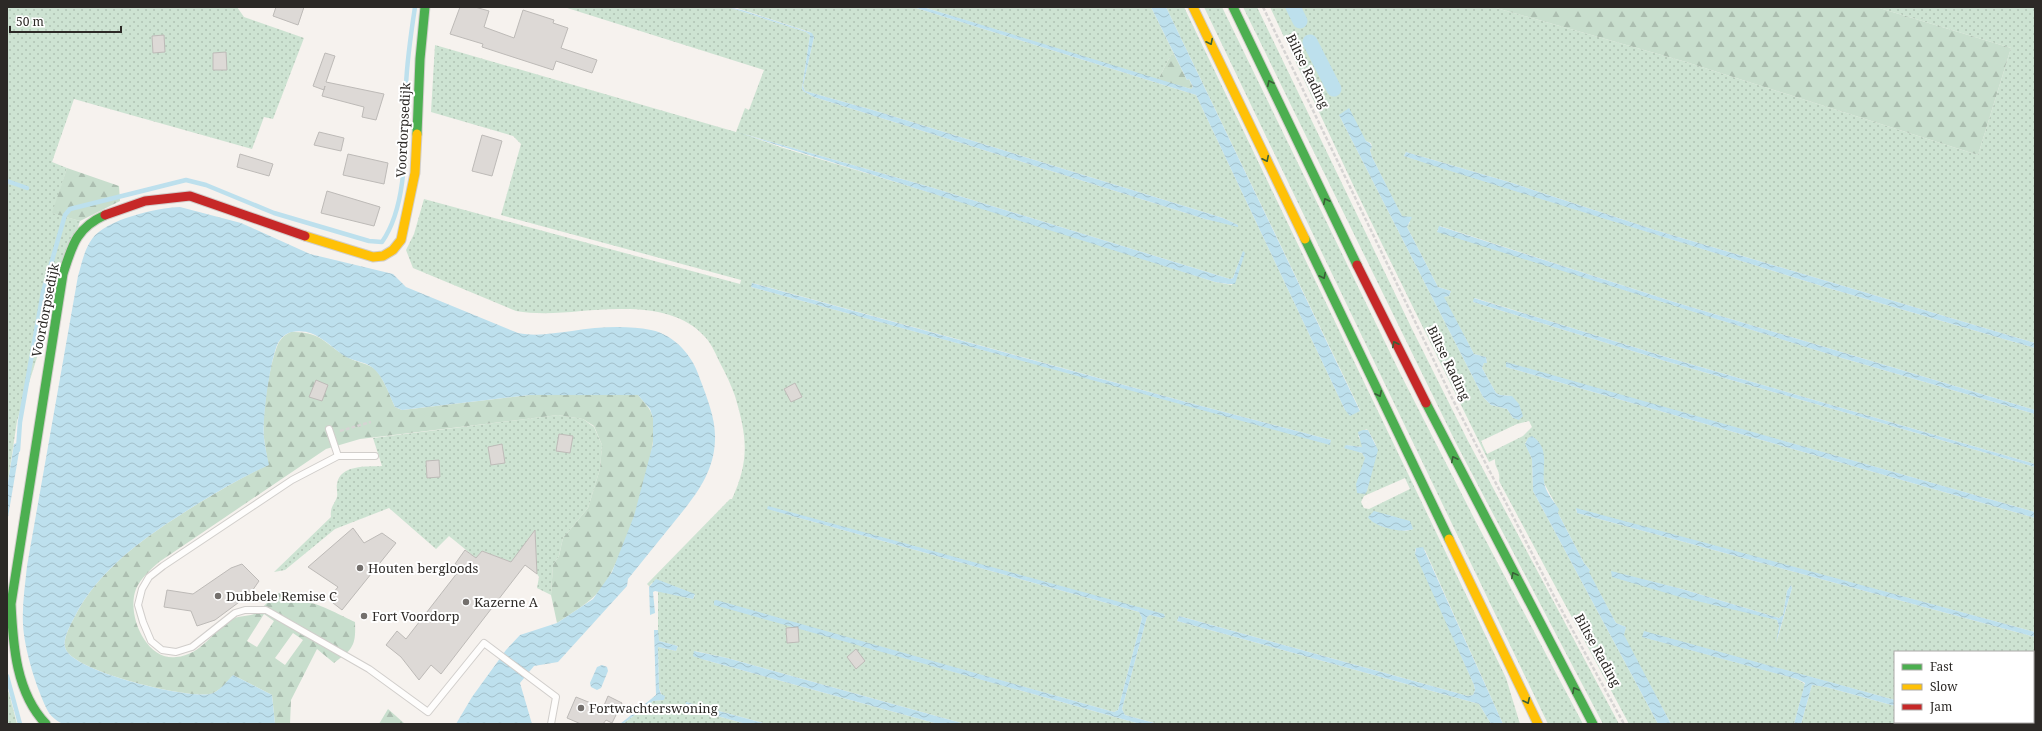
<svg xmlns="http://www.w3.org/2000/svg" width="2042" height="731" font-family="'Noto Serif',serif">
  <defs>
    <pattern id="grass-dots" width="8" height="8" patternUnits="userSpaceOnUse"><rect width="8" height="8" fill="#cde3d2"/><path d="M2 2h.1M6 6h.1" fill="none" stroke="#b0c3b4" stroke-width="1.8" stroke-linecap="round"/></pattern>
    <pattern id="forest-firs" width="22" height="20" patternUnits="userSpaceOnUse"><rect width="22" height="20" fill="#c8decd"/><path d="M5 1l3.5 6h-7zM16 11l3.5 6h-7z" fill="#acbeb0"/></pattern>
    <pattern id="water-waves" width="16" height="10" patternUnits="userSpaceOnUse"><rect width="16" height="10" fill="#bde0ed"/><path d="M0 5q4-4 8 0t8 0" fill="none" stroke="#a3c0cb"/></pattern>
  </defs>
  <rect width="100%" height="100%" fill="#f6f2ee"/>
  <g fill="url(#grass-dots)" fill-rule="evenodd">
    <path d="M7,7H237L244,17L304,38L273,119L264,117L252,149L74,99L52,162L67,168L53,213L80,221L17,421L7,488Z"/>
    <path d="M564,7H728L806,32L810,35L802,88L803,91L814,97L1205,219L1238,225L1223,218L876,111L805,91L803,86L814,37L810,32L734,7H913L1196,95L1345,410H1360L1166,7H1184L1506,678L1520,724H1503L1425,550L1416,548L1415,551L1474,685L1475,690L1473,695L1468,696L1179,616L1177,621L1479,704L1491,724H1158L1125,715L1122,709L1147,617L1150,615L1162,618L1165,615L767,509L1139,612L1142,618L1118,710L1114,712L714,601L873,649L1140,724H965L727,658L695,651L705,660L938,724H767L686,702L685,707L746,724H623L653,701L664,700L659,688L658,647L676,651L678,646L659,641L658,638V591L693,599L695,595L679,588L652,583L649,586L647,584L730,499H732C750,459 747,437 735,396C731,385 726,374 720,363C716,355 712,344 705,337C685,313 648,308 618,309C584,309 550,317 516,311L413,268L406,250L414,234L424,199L740,284L741,280L501,215L521,144L513,136L431,112L435,45L736,132L745,108L749,110L764,70ZM744,134L930,187L1230,279L1233,278L1243,251L1232,285L1215,282L1047,228L780,147ZM753,283L1186,402L1331,440L1330,444L751,287ZM1366,429L1368,430L1376,445L1367,491L1365,458L1363,454L1346,445L1362,447L1363,444L1358,436ZM1405,478L1410,489L1369,509L1364,508L1361,502L1364,496ZM1381,514L1392,516L1413,529L1406,531L1380,526Z"/>
    <path d="M923,7H1151L1174,54L1171,55L1158,80Z"/>
    <path d="M1204,7H1222L1399,371L1476,522L1583,724H1548Z"/>
    <path d="M1243,7H1257L1413,331L1468,441L1619,724H1603L1457,445Z"/>
    <path d="M1270,7H1493L1686,62L1978,155L2011,48L1876,7H2035V343L1655,230L1509,182L1406,152L1404,156L1828,288L2035,348V410L1674,302L1440,226L1437,231L1835,356L2035,414V464L1666,357L1475,298L1473,302L1665,361L2035,467V512L1506,363V367L2035,518V632L1576,509L1577,513L2035,637V724H1984L1977,722H2033V652H1895V700L1644,632L1643,637L1797,679L1805,684L1794,724H1671L1623,635L1626,627L1616,623L1588,571L1590,570L1584,563L1558,513V509L1544,483L1539,444L1533,437H1530L1525,443L1532,459L1533,491L1658,724H1629L1499,481C1501,470 1494,468 1495,459L1489,462L1355,189ZM1339,115L1366,141L1371,143L1372,147L1370,150L1372,157L1402,217L1410,222L1407,227L1438,287L1451,291L1449,296L1443,297L1474,354L1486,357L1487,363H1484L1482,368L1496,393L1500,395L1512,396L1513,418L1507,409L1491,405L1483,397ZM1529,421L1532,427L1523,436L1487,454L1481,441L1517,424ZM1611,572L1682,589L1779,618L1783,615L1787,591L1791,585L1792,588L1777,641L1779,626L1777,620Z"/>
    <path d="M558,415L583,419L594,427L602,445L600,469L588,508L563,538L559,556L553,565L551,595L537,588L539,577L537,574L535,531L511,562L482,551L476,558L449,536L436,549L389,508L335,529L285,570L274,572L331,517C330,507 334,505 337,497C338,493 336,488 337,484C340,464 367,467 382,466L373,438Z"/>
    <path d="M1812,685L1826,687L1895,706V722H1952L1959,724H1801Z"/>
    <path d="M7,689L9,693L17,724H7Z"/>
  </g>
  <g fill="url(#forest-firs)" fill-rule="evenodd">
    <path d="M1493,7H1876L2011,48L1978,155L1686,62Z"/>
    <path d="M1174,54L1187,80L1189,79L1193,88L1191,89L1158,80L1171,55Z"/>
    <path d="M67,168L119,186L120,201L80,221L52,213Z"/>
    <path d="M291,332C323,331 326,346 349,358C356,362 365,363 372,367C382,373 390,396 395,407L402,410L530,395H638C644,402 651,409 653,418C660,452 623,560 602,588C590,603 573,612 557,623L551,595L553,565L559,556L563,538L588,508L600,469L602,445L594,426L583,419L558,415L534,418L360,439L326,449L159,562C150,570 141,578 136,589C126,614 146,661 176,657C202,655 212,631 233,619C239,615 250,617 256,613C277,596 280,580 308,603C317,602 344,617 355,622C356,646 353,649 334,663L317,649L291,700L290,724H275L272,695L233,675C227,682 219,692 210,694C188,699 69,671 65,647C63,638 70,626 74,618C100,566 151,533 199,503C222,489 244,476 268,465C267,456 265,447 264,438C262,414 269,365 278,344C281,338 286,334 291,332ZM264,614L274,621L257,647L247,641ZM293,633L303,640L285,665L275,658Z"/>
    <path d="M388,709L405,724H379Z"/>
  </g>
  <g fill="url(#water-waves)">
    <path d="M728,7L742,10L812,33L814,37L803,86L805,91L876,111L1223,218L1238,225V227L1205,219L814,97L803,91L802,88L810,35L806,32Z"/>
    <path d="M913,7H923L1191,89L1193,87L1189,79L1187,80L1151,7H1166L1360,411L1350,416L1345,410L1196,95Z"/>
    <path d="M1349,108L1366,141L1370,143L1372,147L1370,150L1372,157L1402,216L1412,217L1407,227L1438,287L1451,291L1449,296L1444,297L1474,354L1486,357L1487,363H1484L1482,368L1496,393L1500,395L1512,396L1519,404L1523,416L1519,420L1513,418L1507,409L1491,405L1483,397L1339,115Z"/>
    <path d="M736,132L930,187L1230,279L1233,278L1243,251L1245,253L1235,284H1228L1215,282Z"/>
    <path d="M1406,152L1509,182L1655,230L2035,343V348L1828,288L1428,164L1404,156Z"/>
    <path d="M180,207L241,223L310,254L393,274L406,287L518,333C538,337 553,333 572,331C598,327 625,325 651,330C675,335 693,356 700,379C707,398 716,419 715,440C714,476 691,501 670,527C656,544 642,562 628,579L627,586L558,662L534,666L520,683L532,724H456L472,697L506,650L520,635L557,623L593,599L612,572L634,516L653,444V418L650,409L638,395H530L402,410L395,407C389,395 384,377 373,368C365,361 351,361 343,355C327,344 315,328 292,332C286,333 281,338 278,343C270,360 262,419 264,438C265,447 267,456 269,465C244,476 222,489 199,503C151,533 100,566 74,618C70,626 63,638 65,647C69,671 187,699 210,694C219,692 226,682 233,675L272,695L275,724H63C58,722 52,717 49,713C37,691 24,649 23,624C22,605 25,586 27,566L78,276C82,263 84,250 92,239C106,219 157,208 180,207Z"/>
    <path d="M1439,226L1674,302L2035,410V414L1835,356L1437,232Z"/>
    <path d="M752,283L1186,402L1331,440L1330,445L751,287Z"/>
    <path d="M1474,298L1666,357L2035,464V467L1665,361L1473,302Z"/>
    <path d="M1506,362L2035,512V518L1506,367Z"/>
    <path d="M1363,430H1368L1378,450L1367,491L1365,494L1357,493L1356,484L1365,458L1362,453L1344,448L1346,445L1362,447L1358,432Z"/>
    <path d="M1532,436C1550,448 1542,465 1544,482C1545,491 1554,502 1559,509L1558,513L1584,563L1590,570L1589,572L1616,623L1626,627L1624,635L1671,724H1658L1533,491L1532,459L1525,444L1528,438Z"/>
    <path d="M17,443L20,446L7,523V488L14,444Z"/>
    <path d="M768,506L1164,614L1165,617L1162,618L1150,615L1147,617L1122,709L1125,715L1158,724H1140L714,605V601L716,600L1114,712L1118,710L1142,618L1139,612L767,509Z"/>
    <path d="M1576,508L2035,632V637L1577,513Z"/>
    <path d="M1374,511L1410,521L1413,529C1403,534 1374,527 1368,517Z"/>
    <path d="M1423,547L1503,724H1491L1479,704L1177,621L1179,616L1468,696L1473,695L1475,690L1474,685L1415,554L1416,548Z"/>
    <path d="M1611,571L1682,589L1779,618L1783,615L1787,591L1791,585L1792,588L1776,643L1779,626L1777,620L1680,597L1612,577Z"/>
    <path d="M656,579L695,594L693,599L655,591L653,592L655,613L650,615L649,587Z"/>
    <path d="M654,630H658L659,641L678,646L676,651L658,647L659,688L661,694L665,696L664,700L653,701L623,724H620L656,695Z"/>
    <path d="M1644,631L1895,700V706L1826,687L1812,685L1801,724H1794L1805,683L1797,679L1642,637Z"/>
    <path d="M694,651L727,658L965,724H938L705,660L693,656Z"/>
    <path d="M602,665L607,667L608,671L601,688L597,690L591,687L590,683L597,667Z"/>
    <path d="M686,702L767,724H746L685,707Z"/>
  </g>
  <g fill="none" stroke-linecap="round" stroke-linejoin="round">
    <g stroke="#bde0ed" stroke-width="4.5">
      <path d="M7,181L27,188"/>
      <path d="M18,450L20,422L43,292L65,215L70,209L186,180L206,185L274,213L369,241L382,242C410,202 404,133 406,86C407,60 411,33 415,7"/>
      <path d="M7,676L20,724"/>
    </g>
    <g stroke="#bde0ed" stroke-width="15">
      <path d="M1293,7L1300,21"/>
      <path d="M1310,42L1334,89"/>
    </g>
  </g>
  <g fill="#ddd9d6" stroke="#bdbab7">
    <path d="M276,7H304L298,25L273,16Z"/>
    <path d="M460,7H475L489,11L484,27L514,38L523,10L554,20L553,23L568,28L561,48L597,60L592,73L556,61L553,70L482,47L483,44L450,34Z"/>
    <path d="M164,35L165,52L153,53L152,36Z"/>
    <path d="M226,52L227,70H213V53Z"/>
    <path d="M325,53L335,56L326,82L384,94L376,120L362,117L364,107L322,96L325,86L324,90L313,86Z"/>
    <path d="M319,132L344,138L341,151L314,145Z"/>
    <path d="M482,135L502,141L492,176L472,171Z"/>
    <path d="M240,154L273,164L269,176L237,167Z"/>
    <path d="M348,154L388,163L384,184L343,175Z"/>
    <path d="M327,191L380,207L374,226L321,213Z"/>
    <path d="M316,380L328,385L322,401L309,397Z"/>
    <path d="M795,383L802,397L791,402L784,389Z"/>
    <path d="M559,434L573,436L570,453L556,451Z"/>
    <path d="M502,444L505,463L491,465L488,447Z"/>
    <path d="M439,460L440,477L427,478L426,461Z"/>
    <path d="M353,528L364,543L382,533L396,543L342,610L328,599L338,587L308,567Z"/>
    <path d="M535,530L537,574L525,565L441,674L431,665L419,680L401,657L386,645L397,631L406,639L461,568L455,564L465,550L476,558L482,551L511,562Z"/>
    <path d="M242,564L259,581L250,594L215,620L197,626L191,611L164,607L167,590L193,594L231,568Z"/>
    <path d="M798,627L799,642L787,643L786,628Z"/>
    <path d="M856,649L865,661L856,669L847,657Z"/>
    <path d="M608,696L622,703L612,723L606,720L603,724H581L567,718L576,697L603,708Z"/>
  </g>
  <g fill="none" stroke-linecap="round" stroke-linejoin="round">
    <g stroke="#d1cecb" stroke-width="8">
      <g id="lane">
        <path d="M329,429L338,456"/>
        <path d="M375,456H338L292,480L163,566L149,577L142,589L138,605L143,622L151,641L162,650L176,652L192,647L235,613L245,610H266L369,669L428,712L484,643L556,697L551,724"/>
      </g>
    </g>
    <g stroke="#d1cecb" stroke-width="11">
      <g id="fast">
        <path d="M1233,7L1357,265"/>
        <path d="M417,134L420,59L425,7"/>
        <path d="M1305,239L1449,539"/>
        <path d="M1426,403L1593,724"/>
        <path d="M46,724C16,693 13,645 11,604L63,274C72,246 76,228 105,215"/>
      </g>
    </g>
    <g stroke="#d1cecb" stroke-width="11">
      <g id="slow">
        <path d="M1193,7L1305,239"/>
        <path d="M305,236L373,257L383,256L393,250L401,240L415,173L417,134"/>
        <path d="M1449,539L1538,724"/>
      </g>
    </g>
    <g stroke="#d1cecb" stroke-width="11">
      <g id="jam">
        <path d="M105,215L145,201L190,196L305,236"/>
        <path d="M1357,265L1426,403"/>
      </g>
    </g>
    <g stroke="#d6d4d3" stroke-width="2.5" stroke-dasharray="4 2" stroke-linecap="butt">
      <path d="M1263,7L1453,400L1555,598L1624,724"/>
      <path d="M340,431L371,422"/>
    </g>
    <use href="#lane" stroke="#fefdfc" stroke-width="6"/>
    <use href="#fast" stroke="#4caf50" stroke-width="9"/>
    <use href="#slow" stroke="#ffc107" stroke-width="9"/>
    <use href="#jam" stroke="#c62828" stroke-width="9"/>
  </g>
  <defs><path id="oneway-chevron" d="M-2-3.5L2.5 0L-2 3.5" fill="none" stroke-width="1.6" stroke-linecap="round" stroke-linejoin="round"/></defs>
  <g stroke="#395f37">
    <use href="#oneway-chevron" transform="translate(1210 42) rotate(64)"/>
    <use href="#oneway-chevron" transform="translate(1270 83) rotate(-116)"/>
    <use href="#oneway-chevron" transform="translate(1266 159) rotate(64)"/>
    <use href="#oneway-chevron" transform="translate(1326 201) rotate(-116)"/>
    <use href="#oneway-chevron" transform="translate(1323 276) rotate(64)"/>
    <use href="#oneway-chevron" transform="translate(1395 344) rotate(-117)"/>
    <use href="#oneway-chevron" transform="translate(1379 394) rotate(64)"/>
    <use href="#oneway-chevron" transform="translate(1454 459) rotate(-117)"/>
    <use href="#oneway-chevron" transform="translate(1514 575) rotate(-118)"/>
    <use href="#oneway-chevron" transform="translate(1575 690) rotate(-118)"/>
    <use href="#oneway-chevron" transform="translate(1527 701) rotate(65)"/>
  </g>
  <g fill="#736f6c" stroke="#fff" stroke-width="1.5">
    <circle cx="360" cy="568" r="4"/>
    <circle cx="218" cy="596" r="4"/>
    <circle cx="466" cy="602" r="4"/>
    <circle cx="364" cy="616" r="4"/>
    <circle cx="581" cy="708" r="4"/>
  </g>
  <g text-anchor="middle" stroke-width="4" stroke-linejoin="round" paint-order="stroke">
    <g font-size="13" fill="#2c2926" stroke="#fff">
      <text transform="translate(1308 71) rotate(64)" y="5">Biltse Rading</text>
      <text transform="translate(403 130) rotate(-87)" y="5">Voordorpsedijk</text>
      <text transform="translate(45 310) rotate(-79)" y="5">Voordorpsedijk</text>
      <text transform="translate(1449 363) rotate(64)" y="5">Biltse Rading</text>
      <text transform="translate(1598 650) rotate(61)" y="5">Biltse Rading</text>
    </g>
    <g font-size="13" fill="#2c2926" stroke="#fff" text-anchor="start">
      <text x="368" y="573">Houten bergloods</text>
      <text x="226" y="601">Dubbele Remise C</text>
      <text x="474" y="607">Kazerne A</text>
      <text x="372" y="621">Fort Voordorp</text>
      <text x="589" y="713">Fortwachterswoning</text>
    </g>
  </g>
  <rect width="2042" height="731" fill="none" stroke="#2c2926" stroke-width="16"/>
  <rect x="1894" y="651" width="140" height="72" fill="#ffffff" stroke="#aba9a8"/>
  <rect x="1902" y="664" width="20" height="6" fill="#4caf50" stroke="#aba9a8"/>
  <text x="1930" y="671" font-size="12" fill="#2c2926">Fast</text>
  <rect x="1902" y="684" width="20" height="6" fill="#ffc107" stroke="#aba9a8"/>
  <text x="1930" y="691" font-size="12" fill="#2c2926">Slow</text>
  <rect x="1902" y="704" width="20" height="6" fill="#c62828" stroke="#aba9a8"/>
  <text x="1930" y="711" font-size="12" fill="#2c2926">Jam</text>
  <path d="M10 26v6h111v-6" fill="none" stroke="#2c2926" stroke-width="2"/>
  <text x="16" y="26" font-size="12" fill="#2c2926" stroke="#ffffff" stroke-width="3" paint-order="stroke">50 m</text>
</svg>
